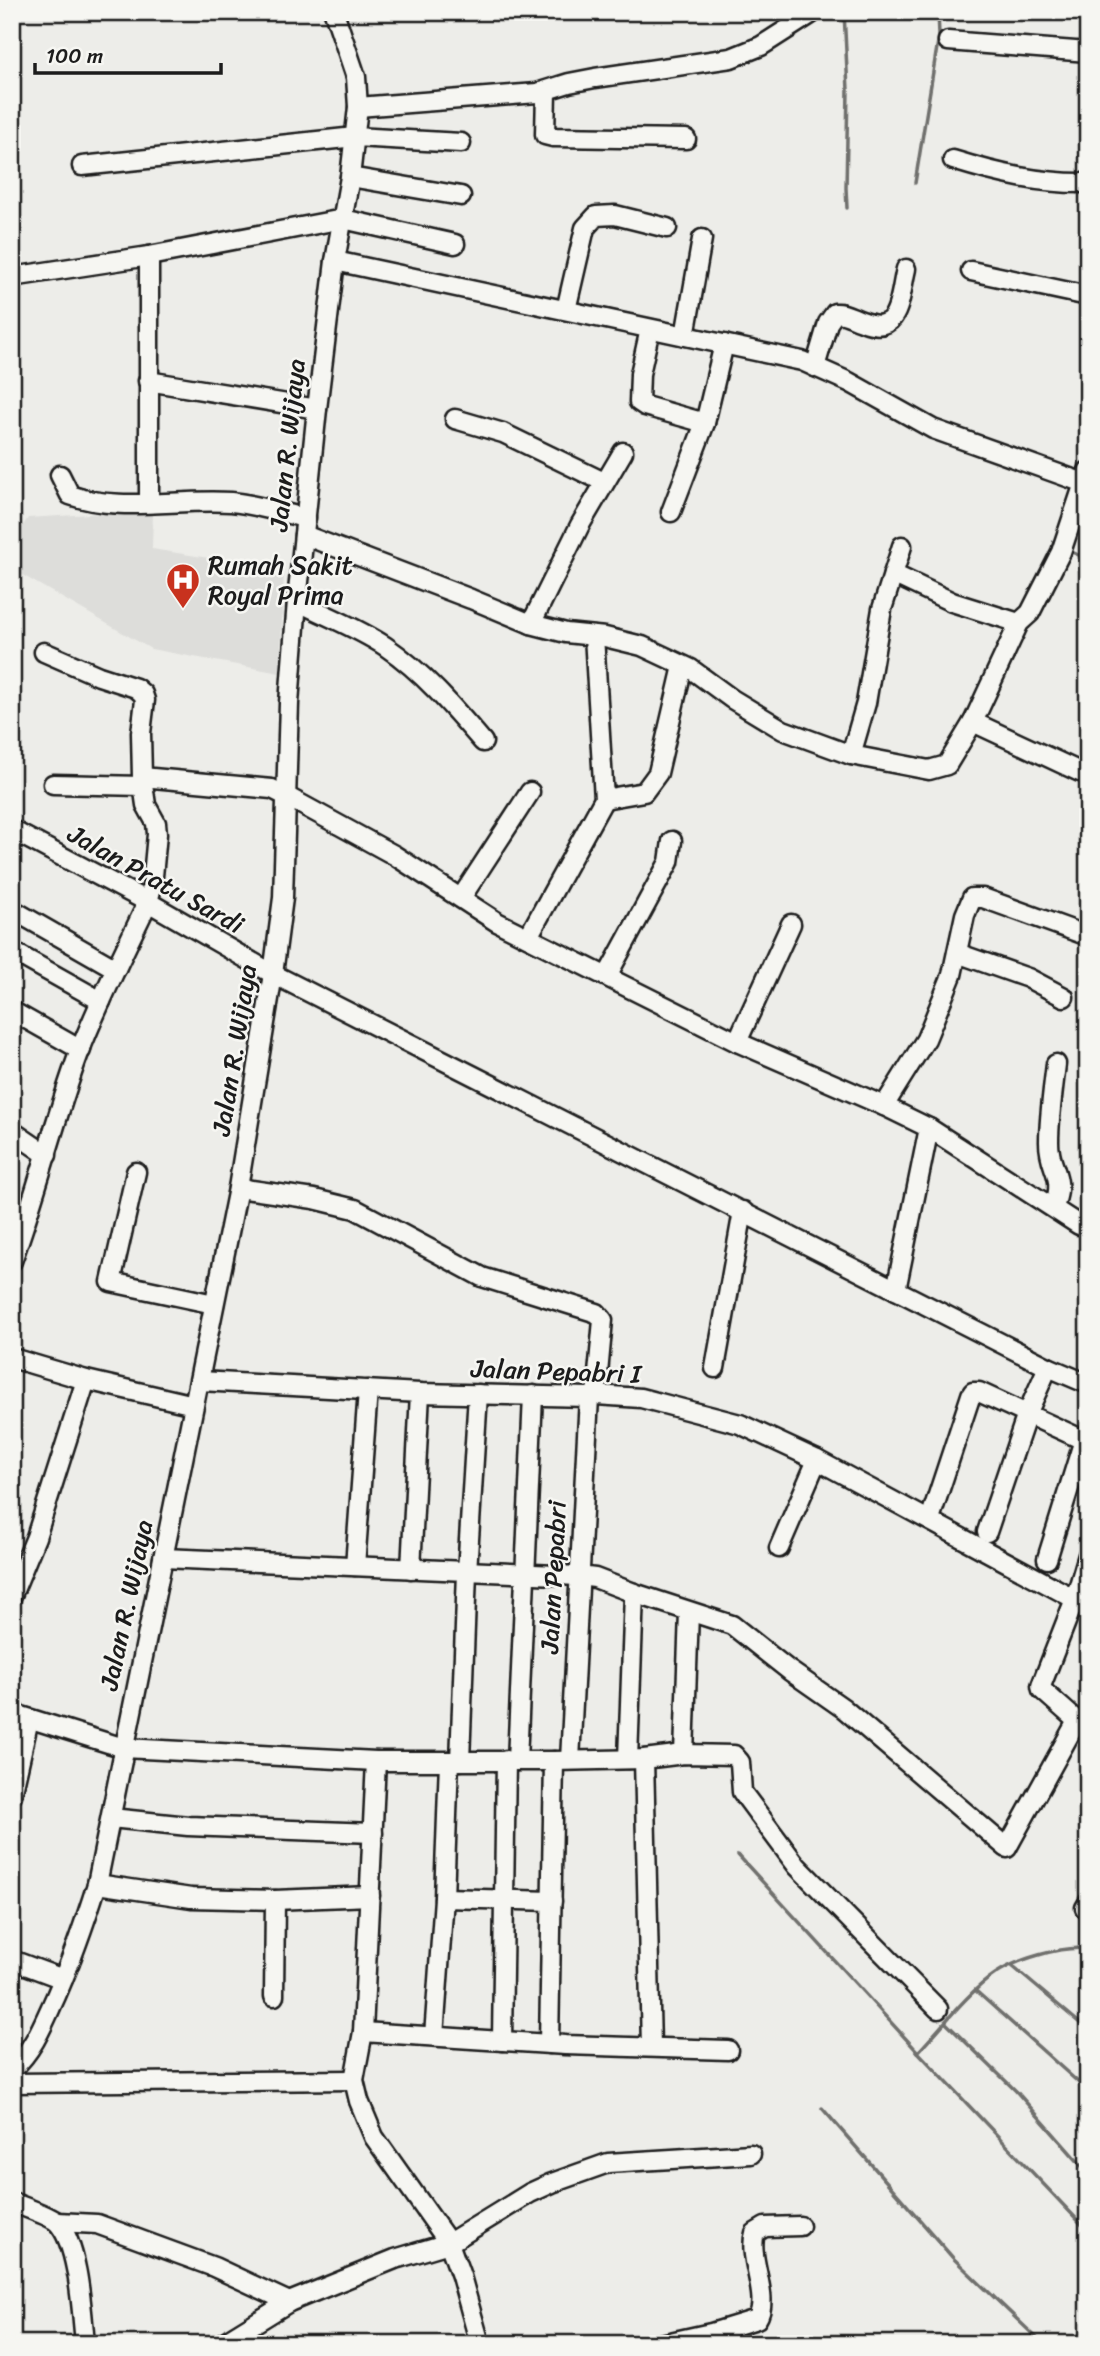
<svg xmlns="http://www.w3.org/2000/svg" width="1100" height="2356" font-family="Sriracha,sans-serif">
  <rect width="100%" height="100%" fill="#edede9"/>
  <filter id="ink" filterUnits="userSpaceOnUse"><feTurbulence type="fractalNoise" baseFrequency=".0143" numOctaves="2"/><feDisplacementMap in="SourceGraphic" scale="14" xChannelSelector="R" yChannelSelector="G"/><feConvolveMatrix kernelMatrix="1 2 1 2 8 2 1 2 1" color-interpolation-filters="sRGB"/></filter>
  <g filter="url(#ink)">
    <path fill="#ddddda" d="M153,510L152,549L284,570L280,673L151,649L12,569V542L28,518Z"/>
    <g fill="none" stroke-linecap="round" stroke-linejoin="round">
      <g stroke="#6f6f6d" stroke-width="3.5">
        <path d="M844,12L848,90L846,188L847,208"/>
        <path d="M915,183L939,35L938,12"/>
        <path d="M1067,550L1088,559"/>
        <path d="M1088,1026L1083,1025L1088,1046"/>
        <path d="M738,1855L918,2052"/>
        <path d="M1088,1949C1063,1945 1015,1960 995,1974C968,1992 941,2028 918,2052L1088,2231"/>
        <path d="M1012,1966L1088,2030"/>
        <path d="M976,1991L1088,2091"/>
        <path d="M946,2023L1016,2091L1088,2173"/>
        <path d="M822,2108L953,2258L1043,2344"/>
        <path d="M1075,2344L1088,2330"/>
      </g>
      <g stroke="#1c1c1c" stroke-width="23">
        <g id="minor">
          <path d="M948,41L1088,52"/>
          <path d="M546,91L545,135L553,137L686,139"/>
          <path d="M358,107L537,93L569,83L595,78L731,58L761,46L811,14"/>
          <path d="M953,160C998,174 1041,184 1088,183"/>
          <path d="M82,166L355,137L461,143"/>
          <path d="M350,177L461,196"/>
          <path d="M149,256V502"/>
          <path d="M335,261L802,361L849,382L933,429L1084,483"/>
          <path d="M971,271L1088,296"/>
          <path d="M12,277L149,256L343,219L455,244"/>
          <path d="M566,310L585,228L596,216L615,215L667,228"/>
          <path d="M650,329L640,374L639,402L645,406L705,423"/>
          <path d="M685,336L702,239"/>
          <path d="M815,367L828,323L835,313C845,312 852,318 862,321C901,337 899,297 906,269"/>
          <path d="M148,381L317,409"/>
          <path d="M455,419L503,433L604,482"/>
          <path d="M60,475L70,495C119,513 179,498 231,502C256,504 281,513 306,518"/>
          <path d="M671,512L705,423L724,344"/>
          <path d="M304,535L471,599L531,624L566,633L605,637L642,646L691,669L732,699L783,730L851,755L929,770L947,765L973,722L1019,623L1030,613L1061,552L1088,471"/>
          <path d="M893,574L952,602L1019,623"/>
          <path d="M297,601C326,616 358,628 385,646C423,672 453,707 483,742"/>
          <path d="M531,624L580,525L623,452"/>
          <path d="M973,722L1080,772"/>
          <path d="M851,755L866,703L882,609L902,546"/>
          <path d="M142,777L272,789L286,796L394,855L497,922L737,1042L884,1106L929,1128L1079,1225"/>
          <path d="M53,784L143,786"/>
          <path d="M604,799L644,792L658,773L683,666"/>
          <path d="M12,830L148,902L273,974L1048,1367L1088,1384"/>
          <path d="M461,898L530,792"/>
          <path d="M13,910L116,969"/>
          <path d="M528,937L604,799L594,636"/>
          <path d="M12,951L101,1001"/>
          <path d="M957,953L1028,978L1064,997"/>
          <path d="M607,976L669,862L672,841"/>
          <path d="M12,1011L81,1050"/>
          <path d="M737,1042L791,924"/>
          <path d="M884,1106L926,1039L952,975L965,915L972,898H983L1088,936"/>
          <path d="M12,1131L47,1155"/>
          <path d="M136,1172L111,1282L214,1304"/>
          <path d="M238,1188L314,1199L355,1209L482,1277L597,1313L603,1320L596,1395"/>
          <path d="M1054,1207C1066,1174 1049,1171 1049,1142C1049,1116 1053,1090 1056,1064"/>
          <path d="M12,1261C37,1192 54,1121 79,1053C99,1001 124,952 148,902L152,887L157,834L156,823L146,805L142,777L141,733L145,700L143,694L136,688L99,676L44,652"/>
          <path d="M896,1290L929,1128"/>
          <path d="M12,1358L86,1380L194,1405"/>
          <path d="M715,1368L743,1211"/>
          <path d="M200,1381L420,1393L589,1397L596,1395L641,1398L740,1424L817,1460L1075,1599L1088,1603"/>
          <path d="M932,1513L971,1395L973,1392H979L1079,1438L1083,1443L1047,1559"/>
          <path d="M987,1532L1027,1414L1048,1367"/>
          <path d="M779,1548L817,1460"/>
          <path d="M163,1558L579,1576L595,1578L634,1593L732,1625L790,1671L843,1708L1007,1848L1077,1721"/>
          <path d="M355,1566L368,1390"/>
          <path d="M411,1569L420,1393"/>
          <path d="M12,1595L36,1537L86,1380"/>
          <path d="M12,1713L124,1748L376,1761H554L644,1759L684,1754L734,1755L740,1762L742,1792L797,1866L938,2009"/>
          <path d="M1085,1725L1077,1721L1042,1690L1041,1686L1075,1599L1088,1555"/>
          <path d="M684,1754L689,1612"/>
          <path d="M628,1759L634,1593"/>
          <path d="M644,1759L651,2047"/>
          <path d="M570,1760L589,1397"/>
          <path d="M376,1761L363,2032L354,2080L359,2101L374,2137L449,2243L461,2276L480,2344"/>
          <path d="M460,1761L467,1572L478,1394"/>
          <path d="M517,1761L533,1395"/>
          <path d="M12,1795L29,1719"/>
          <path d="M111,1818L188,1826L373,1833"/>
          <path d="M97,1884L191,1898L275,1900L370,1896"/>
          <path d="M444,1898L552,1901"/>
          <path d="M1085,1908L1088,1903"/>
          <path d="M12,1960L63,1979"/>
          <path d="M274,1996L275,1900"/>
          <path d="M363,2032L565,2045L728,2050"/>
          <path d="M434,2036L444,1898L449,1761"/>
          <path d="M502,2041L506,1760"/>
          <path d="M549,2044L554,1761"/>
          <path d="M12,2069C34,2050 44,2022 56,1996C72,1959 85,1922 97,1884L238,1188L273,974L283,898L289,703L297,601L317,409L335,261L350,177L358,107L356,77L334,12"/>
          <path d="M12,2083L354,2080"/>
          <path d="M12,2202C23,2207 49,2215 57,2222C79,2244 82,2314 85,2344"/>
          <path d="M57,2222L97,2224L214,2267L289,2302"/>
          <path d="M221,2344L289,2302L395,2259L449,2243L530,2193L552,2183L608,2163L751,2154"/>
          <path d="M661,2344L711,2333L757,2319C771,2297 747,2258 755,2233L765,2227L800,2226"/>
        </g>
      </g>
      <use href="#minor" stroke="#f6f6f2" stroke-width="18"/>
    </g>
  </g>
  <defs>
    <g id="hospital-pin" transform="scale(1.75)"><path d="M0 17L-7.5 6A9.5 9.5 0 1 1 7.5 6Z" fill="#c8321e" stroke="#f6f6f2"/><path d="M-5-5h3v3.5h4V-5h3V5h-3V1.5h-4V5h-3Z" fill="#fff"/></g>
  </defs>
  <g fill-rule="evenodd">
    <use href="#hospital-pin" x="183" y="580"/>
  </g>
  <g text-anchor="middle" stroke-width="5" stroke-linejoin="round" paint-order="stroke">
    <g font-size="26" fill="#1c1c1c" stroke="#f6f6f2">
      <text transform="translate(287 445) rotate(-84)" y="9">Jalan R. Wijaya</text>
      <text transform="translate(156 879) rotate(29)" y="9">Jalan Pratu Sardi</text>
      <text transform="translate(234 1050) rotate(-81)" y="9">Jalan R. Wijaya</text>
      <text transform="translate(556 1371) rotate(2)" y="9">Jalan Pepabri I</text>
      <text transform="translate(553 1577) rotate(-87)" y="9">Jalan Pepabri</text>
      <text transform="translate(126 1605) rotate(-78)" y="9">Jalan R. Wijaya</text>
    </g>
    <g font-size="26" fill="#1c1c1c" stroke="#f6f6f2" text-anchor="start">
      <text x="208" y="574">Rumah Sakit<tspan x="208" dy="30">Royal Prima</tspan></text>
    </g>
  </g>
  <rect width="1100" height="2356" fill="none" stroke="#f6f6f2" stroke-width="42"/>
  <rect x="21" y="21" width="1058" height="2314" fill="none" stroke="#1c1c1c" stroke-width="2.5" filter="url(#ink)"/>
  <path d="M35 63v10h186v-10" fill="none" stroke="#1c1c1c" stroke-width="3.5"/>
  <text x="46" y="63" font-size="21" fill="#1c1c1c" stroke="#f6f6f2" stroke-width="5" paint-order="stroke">100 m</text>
</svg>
